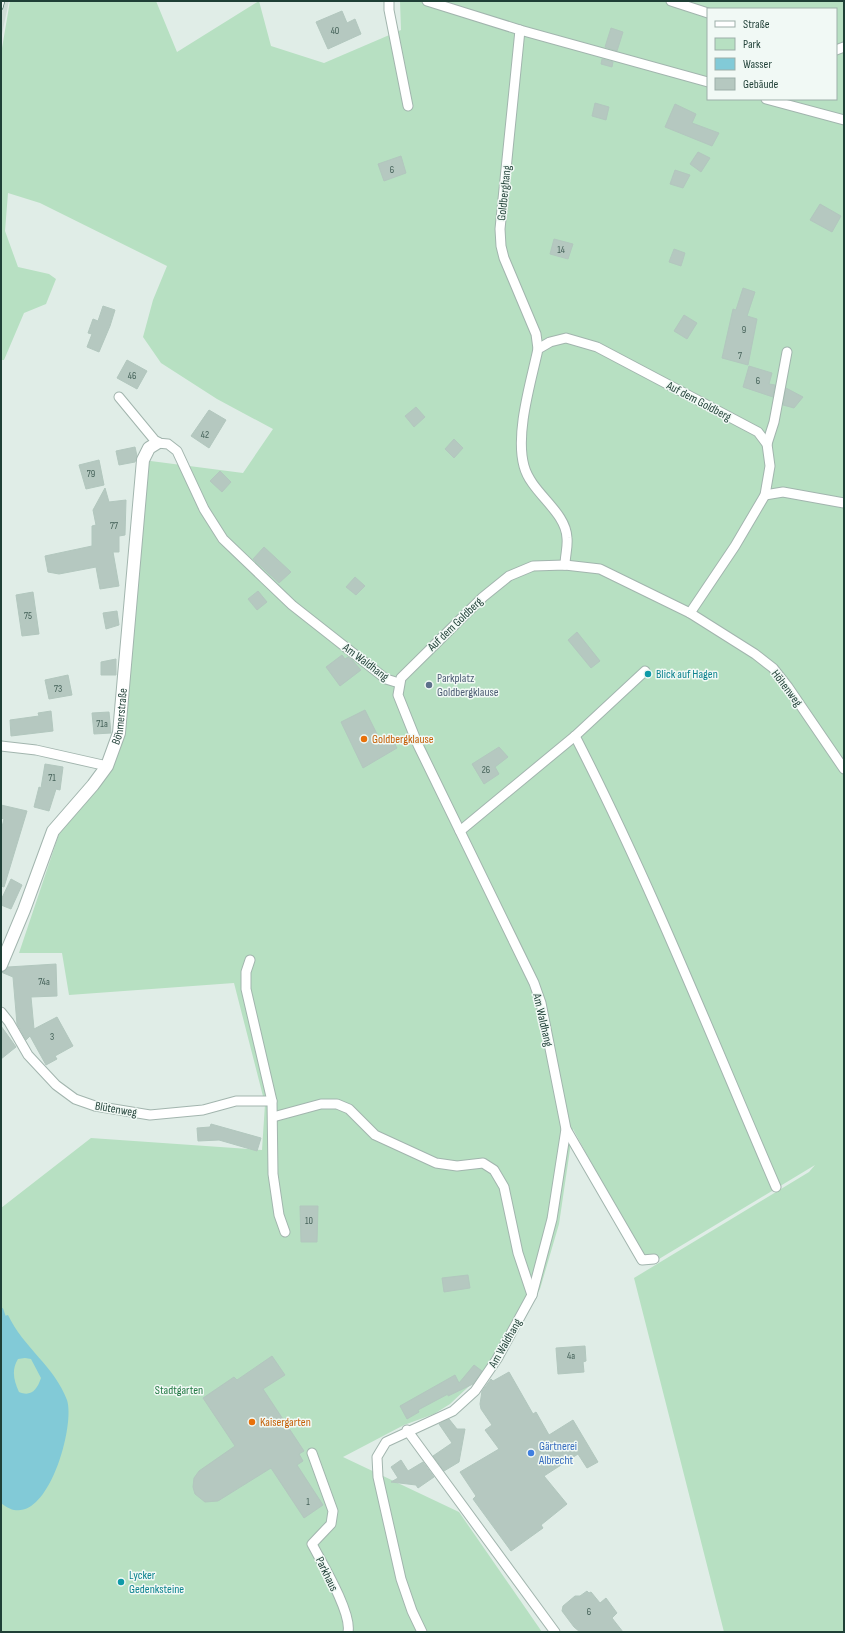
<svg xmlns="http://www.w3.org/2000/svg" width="845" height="1633" font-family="'Sofia Sans Condensed',sans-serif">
  <rect width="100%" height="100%" fill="#e0ede7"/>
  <path fill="#ceddd6" d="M1,1H9L1,39Z"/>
  <path fill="#b7e0c2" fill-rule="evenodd" d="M10,1H156L177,52L259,1L271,46L324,63L401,30L400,1H844V1632H724L634,1278L809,1172L815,1165L649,1265L602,1183L573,1129L559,1224L540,1289L498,1359L450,1404L434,1414L404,1425L343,1457L459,1512L542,1632H1V1208L91,1138L262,1150L265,1104L234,983L69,995L62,953H19L60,831L117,756L143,460L243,473L273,429L217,399L161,363L143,337L153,300L167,266L40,203L8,193L5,231L18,267L49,274L56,279L46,304L24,313L4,360H1V54ZM708,9H836V99H708Z"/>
  <path fill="#82cad7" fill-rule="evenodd" d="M8,1315C23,1347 55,1367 67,1400C76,1427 44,1540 1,1503V1317ZM25,1358L31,1359L41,1378C37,1390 31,1397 19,1392C14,1381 11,1370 18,1359Z"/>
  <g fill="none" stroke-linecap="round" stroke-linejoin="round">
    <path stroke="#82cad7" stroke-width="5" d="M1,1310L3,1316"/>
  </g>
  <g fill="#b5c8c0" stroke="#b2c7be">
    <path d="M342,11L347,23L355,19L361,34L328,49L316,22Z"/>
    <path d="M611,28L623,32L617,51L605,47Z"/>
    <path d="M602,59L613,62L612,67L601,64Z"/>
    <path d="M595,103L609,107L606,120L592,116Z"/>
    <path d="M675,104L696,114L692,123L719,133L712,146L665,127Z"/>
    <path d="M698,152L710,158L701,172L690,164Z"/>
    <path d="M401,156L406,173L384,181L378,164Z"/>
    <path d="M675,170L690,175L683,188L670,184Z"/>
    <path d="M820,204L841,216L832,232L810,220Z"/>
    <path d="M554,239L573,244L568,259L550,254Z"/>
    <path d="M674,249L685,253L681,266L669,262Z"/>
    <path d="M743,288L755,292L747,316L757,319L748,365L722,358L733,309L736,310Z"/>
    <path d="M103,306L115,310L110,326L99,352L87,347L92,334L88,333L93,319L98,321Z"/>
    <path d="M684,315L697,323L687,339L674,331Z"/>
    <path d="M127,360L147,371L137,389L117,378Z"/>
    <path d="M749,366L772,373L769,384L775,385L773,397L743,387Z"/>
    <path d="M786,388L803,397L794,408L783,405Z"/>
    <path d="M416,407L425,417L414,427L405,416Z"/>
    <path d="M209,410L226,420L209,448L191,436Z"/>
    <path d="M454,439L463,448L454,458L445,449Z"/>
    <path d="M135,447L137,456L135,462L119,465L116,451Z"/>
    <path d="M99,460L104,485L86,489L79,465Z"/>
    <path d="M220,471L231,482L222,492L210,481Z"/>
    <path d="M105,488L109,502L126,500L125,535L119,536V552H113L119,586L100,589L96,567L59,574L48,572L45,556L92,546V526L96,525L93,510Z"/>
    <path d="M264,547L291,572L279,583L253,559Z"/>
    <path d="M355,577L365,586L356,595L346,587Z"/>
    <path d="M258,591L267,602L257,610L248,599Z"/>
    <path d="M33,592L39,634L22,636L16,595Z"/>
    <path d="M117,611L119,625L106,629L103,613Z"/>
    <path d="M577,632L600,661L591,668L568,640Z"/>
    <path d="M342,655L345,659L348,657L353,661L361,670L340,686L326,667Z"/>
    <path d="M116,659V675H101V662Z"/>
    <path d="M68,675L72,695L49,699L45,680Z"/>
    <path d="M365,710L380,740L390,736L397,748L363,768L341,722Z"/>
    <path d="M51,711L53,731L11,736L10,720L39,716L38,713Z"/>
    <path d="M109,712L111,733L94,734L92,713Z"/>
    <path d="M499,747L508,757L495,767L499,774L484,784L472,764Z"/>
    <path d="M45,764L63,767L60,790L56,789L49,811L34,807L39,787L41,788Z"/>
    <path d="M1,805L27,811L4,887L1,886V831L4,819L1,818Z"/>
    <path d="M11,879L22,885L11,909L1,905V900Z"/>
    <path d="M56,964L57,996L31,997L34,1029L57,1017L73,1046L55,1056L57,1059L46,1065L30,1036L26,1040L17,1024L13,977L1,972L5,971L8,967Z"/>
    <path d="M1,1026L16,1047L1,1059Z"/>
    <path d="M211,1124L261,1138L257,1151L219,1140L198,1141L197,1128L210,1127Z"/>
    <path d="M300,1206H318L317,1242H301Z"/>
    <path d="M468,1275L470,1288L444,1292L442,1278Z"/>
    <path d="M585,1346L586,1361L583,1362L584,1372L558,1374L556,1348Z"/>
    <path d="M272,1356L285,1375L263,1389L304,1451L299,1454L303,1461L297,1465L323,1505L304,1518L271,1468L218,1501L205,1502L195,1494L193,1487L194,1478L199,1471L235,1446L203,1398L234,1377L237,1380Z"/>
    <path d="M474,1365L482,1371L473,1384L448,1396V1394L418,1410L419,1412L407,1419L400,1406L455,1375L459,1383Z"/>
    <path d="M509,1372L533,1414L536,1412L549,1435L573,1420L598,1462L587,1468L578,1454L544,1476L567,1504L541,1525L543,1528L511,1551L473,1499L476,1496L460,1472L499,1449L485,1430L492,1425L481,1409L480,1404L482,1391L491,1379L493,1381Z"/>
    <path d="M449,1419L457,1429H465L459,1462L444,1471L433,1456L452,1443L439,1424Z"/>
    <path d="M401,1460L408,1471L423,1462L434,1477L418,1488L416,1485L391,1482L398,1478L391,1467Z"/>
    <path d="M587,1591L589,1593L591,1592L600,1603L606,1598L617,1613L612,1618L623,1632H580L574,1627L562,1611L563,1606L575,1596H580Z"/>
  </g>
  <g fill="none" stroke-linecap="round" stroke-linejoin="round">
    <g stroke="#a2b5ae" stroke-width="11">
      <g id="service">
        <path d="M389,1V10L408,106"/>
        <path d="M427,1L520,30"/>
        <path d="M671,1L708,13"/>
        <path d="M836,50L844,47"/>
        <path d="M766,99L844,120"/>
        <path d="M538,349L536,334L504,258L501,246L500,229L520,30L708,82"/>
        <path d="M119,397L157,443L168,444L177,451L204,509L223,539L292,605L386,679L399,683"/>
        <path d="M767,444L774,422L787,352"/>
        <path d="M765,495L783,492L844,503"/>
        <path d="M565,565C565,556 568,547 567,538C566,511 531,493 524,466C515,433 531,382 538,349L550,342L566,338L597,347L758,432L767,444L770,466L765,495L735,546L690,613"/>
        <path d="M575,736C650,882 711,1036 776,1187"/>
        <path d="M1,746L36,750L107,766"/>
        <path d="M460,831L575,736L645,671"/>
        <path d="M250,960L246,972V989L272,1101L273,1174L279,1215L285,1232"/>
        <path d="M1,1012L9,1022L28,1055L56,1085L75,1099L95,1106L150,1115L203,1110L236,1101H272"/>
        <path d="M273,1117L321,1104H337L349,1109L375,1135L436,1163L457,1166L483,1163L494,1170L504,1187L518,1253L532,1295"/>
        <path d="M566,1129L642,1260L654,1259"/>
        <path d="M407,1430L555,1632"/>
        <path d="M312,1453L333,1511L331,1524L312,1544C322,1563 352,1613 348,1632"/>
        <path d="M422,1632L412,1611L401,1579L378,1477L377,1457L386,1442L453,1411L475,1391L497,1359L532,1295L552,1219L566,1129L541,1003L534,983L418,745L398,695L401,678L483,597L509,576L533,566L565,565L600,569L690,613L755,654L773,668L788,687L844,769"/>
      </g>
    </g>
    <g stroke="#a2b5ae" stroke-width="14">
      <g id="minor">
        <path id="s1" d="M1,965L24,910L53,831L93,785L107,766L119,733L143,460L149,448L157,443"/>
      </g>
    </g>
    <use href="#service" stroke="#fff" stroke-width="9"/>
    <use href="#minor" stroke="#fff" stroke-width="12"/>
    <g stroke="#597b72" stroke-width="4.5">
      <path id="rail" d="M1,8L3,1"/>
    </g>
    <use href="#rail" stroke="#f1f9f5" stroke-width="3" stroke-dasharray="9" stroke-linecap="butt"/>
  </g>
  <g fill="#0f9aa8" stroke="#f1f9f5" stroke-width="1.5">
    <circle cx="648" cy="674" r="4"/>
    <circle cx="121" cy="1582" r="4"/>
  </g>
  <circle fill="#5c6f8a" stroke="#f1f9f5" stroke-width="1.5" cx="429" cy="685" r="4"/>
  <g fill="#e8710a" stroke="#f1f9f5" stroke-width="1.5">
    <circle cx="364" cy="739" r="4"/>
    <circle cx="252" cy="1422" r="4"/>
  </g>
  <circle fill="#3f7fe0" stroke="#f1f9f5" stroke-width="1.5" cx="531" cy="1453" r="4"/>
  <g text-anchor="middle" stroke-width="3" stroke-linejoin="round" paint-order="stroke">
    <g font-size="10" fill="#446158">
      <text x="335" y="34">40</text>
      <text x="392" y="173">6</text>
      <text x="561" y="253">14</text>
      <text x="744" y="333">9</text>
      <text x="740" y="359">7</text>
      <text x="132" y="379">46</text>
      <text x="758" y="384">6</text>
      <text x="205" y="438">42</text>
      <text x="91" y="477">79</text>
      <text x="114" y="529">77</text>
      <text x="28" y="619">75</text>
      <text x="58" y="692">73</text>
      <text x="102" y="727">71a</text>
      <text x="486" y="773">26</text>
      <text x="52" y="781">71</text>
      <text x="44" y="985">74a</text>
      <text x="52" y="1040">3</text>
      <text x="309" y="1224">10</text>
      <text x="571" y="1359">4a</text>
      <text x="308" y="1505">1</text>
      <text x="589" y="1615">6</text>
    </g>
    <g font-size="12" fill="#1f3f36" stroke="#f1f9f5">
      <text transform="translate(504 193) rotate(-84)" y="4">Goldberghang</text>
      <text transform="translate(699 401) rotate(28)" y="4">Auf dem Goldberg</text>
      <text transform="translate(455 624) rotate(-44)" y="4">Auf dem Goldberg</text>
      <text transform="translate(366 662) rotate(37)" y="4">Am Waldhang</text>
      <text transform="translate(787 688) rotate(53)" y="4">Höhenweg</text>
      <text dy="4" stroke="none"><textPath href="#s1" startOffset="280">Böhmerstraße</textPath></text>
      <text transform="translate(543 1020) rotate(77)" y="4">Am Waldhang</text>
      <text transform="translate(116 1109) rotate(10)" y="4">Blütenweg</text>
      <text transform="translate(505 1343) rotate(-60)" y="4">Am Waldhang</text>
      <text transform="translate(327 1574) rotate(64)" y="4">Parkhaus</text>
    </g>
    <g font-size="12" fill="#0d838f" stroke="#f1f9f5" text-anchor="start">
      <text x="656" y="678">Blick auf Hagen</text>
      <text x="129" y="1579">Lycker<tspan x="129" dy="14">Gedenksteine</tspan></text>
    </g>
    <g font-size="12" fill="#4e5e75" stroke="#f1f9f5" text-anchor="start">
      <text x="437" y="682">Parkplatz<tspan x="437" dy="14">Goldbergklause</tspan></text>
    </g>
    <g font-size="12" fill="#c56008" stroke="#f1f9f5" text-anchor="start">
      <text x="372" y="743">Goldbergklause</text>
      <text x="260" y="1426">Kaisergarten</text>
    </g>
    <g font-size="12" fill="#257a46" stroke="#f1f9f5">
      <text x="179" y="1394">Stadtgarten</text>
    </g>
    <g font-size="12" fill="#366cbe" stroke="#f1f9f5" text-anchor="start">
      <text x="539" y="1450">Gärtnerei<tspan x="539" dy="14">Albrecht</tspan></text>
    </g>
  </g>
  <rect width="845" height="1633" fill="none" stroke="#1f3f36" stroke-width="4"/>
  <rect x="707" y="8" width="130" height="92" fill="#f1f9f5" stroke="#9dafa9"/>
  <rect x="715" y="21" width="20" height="6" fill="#ffffff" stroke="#9dafa9"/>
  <text x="743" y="28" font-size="12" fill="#1f3f36">Straße</text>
  <rect x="715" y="38" width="20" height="12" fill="#b7e0c2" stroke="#9dafa9"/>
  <text x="743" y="48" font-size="12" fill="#1f3f36">Park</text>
  <rect x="715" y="58" width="20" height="12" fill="#82cad7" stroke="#9dafa9"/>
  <text x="743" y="68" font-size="12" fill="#1f3f36">Wasser</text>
  <rect x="715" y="78" width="20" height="12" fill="#b5c8c0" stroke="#9dafa9"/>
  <text x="743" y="88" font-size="12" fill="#1f3f36">Gebäude</text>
</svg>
